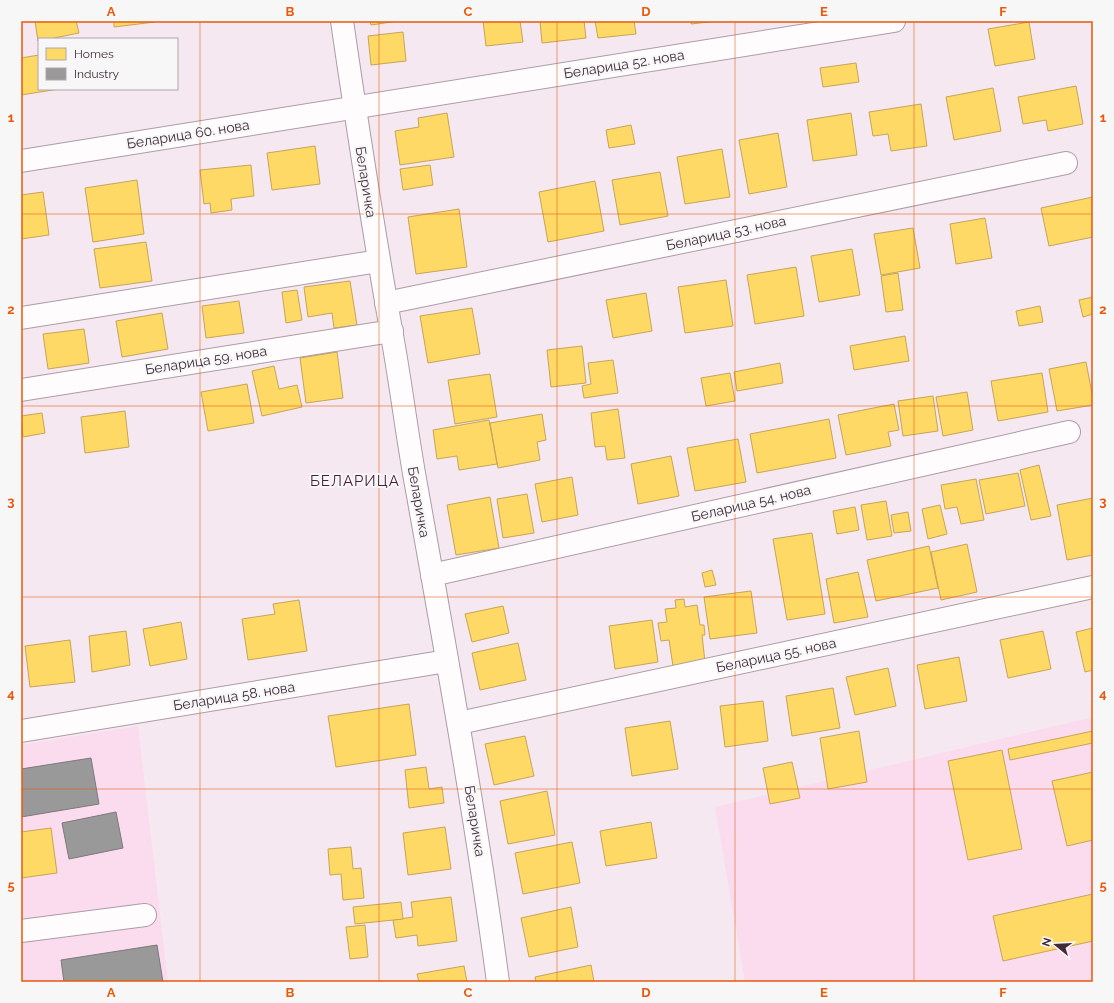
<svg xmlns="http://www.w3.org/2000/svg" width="1114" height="1003" font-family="Raleway,sans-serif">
  <rect width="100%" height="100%" fill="#f6e8f0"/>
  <g fill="#fadcee">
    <path d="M1093,717V982H745L715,807Z"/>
    <path d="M138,726L168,982H21V745Z"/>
  </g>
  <g fill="#ffd966" stroke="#c6a458">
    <path d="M35,21H76L79,33L49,39H39L38,41Z"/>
    <path d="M114,21H155V22L114,27Z"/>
    <path d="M370,21H398L371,25Z"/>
    <path d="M483,21H520L523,42L486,46Z"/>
    <path d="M540,21H584L586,38L542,43Z"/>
    <path d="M595,21H634L636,34L598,38Z"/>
    <path d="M691,21H717L691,24Z"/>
    <path d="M1029,22L1035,59L995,66L988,29Z"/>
    <path d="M403,32L406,61L371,65L368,36Z"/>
    <path d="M39,55V89H59L21,95V58Z"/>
    <path d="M856,63L859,82L823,87L820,68Z"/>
    <path d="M1076,86L1083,124L1048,131L1046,120L1023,124L1018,97Z"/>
    <path d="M993,88L1001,131L954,140L946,97Z"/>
    <path d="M921,104L927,146L891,151L888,134L873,136L869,112Z"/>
    <path d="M447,113L454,157L400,165L395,131L419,127L418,118Z"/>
    <path d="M851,113L857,155L813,161L807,120Z"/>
    <path d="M631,125L635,144L609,148L606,130Z"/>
    <path d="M778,133L787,187L749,194L739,140Z"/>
    <path d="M315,146L320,184L272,190L267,153Z"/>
    <path d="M722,149L730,197L685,204L677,157Z"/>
    <path d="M251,165L254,196L231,199L232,210L211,213L210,203L204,204L200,170Z"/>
    <path d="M430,165L433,185L403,190L400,169Z"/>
    <path d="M660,172L668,216L620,225L612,180Z"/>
    <path d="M137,180L144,234L93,242L85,188Z"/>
    <path d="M595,181L604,231L548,242L539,192Z"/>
    <path d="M43,192L49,235L21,239V195Z"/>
    <path d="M1093,197V237L1049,246L1041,208Z"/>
    <path d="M459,209L467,267L416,274L408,217Z"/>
    <path d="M985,218L992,258L956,264L950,224Z"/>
    <path d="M913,228L920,268L881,275L874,234Z"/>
    <path d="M146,242L152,281L100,288L94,249Z"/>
    <path d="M852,249L860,295L819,302L811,256Z"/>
    <path d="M796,267L804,316L755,324L747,275Z"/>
    <path d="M898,273L903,310L886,312L881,276Z"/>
    <path d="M726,280L733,326L685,333L678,287Z"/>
    <path d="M350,281L357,325L334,328L332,313L308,317L304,287Z"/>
    <path d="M297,290L302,320L286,323L282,292Z"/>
    <path d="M646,293L652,331L613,338L606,300Z"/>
    <path d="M1093,297V314L1083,317L1079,300Z"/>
    <path d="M239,301L244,333L206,338L202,306Z"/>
    <path d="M1040,306L1043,322L1019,326L1016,311Z"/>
    <path d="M472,308L480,354L428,363L420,316Z"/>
    <path d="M162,313L168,349L122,357L116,321Z"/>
    <path d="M84,329L89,363L48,369L43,334Z"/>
    <path d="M905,336L909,361L854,370L850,346Z"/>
    <path d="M582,346L586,383L551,387L547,350Z"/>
    <path d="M337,352L343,398L306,403L300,358Z"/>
    <path d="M613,360L618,393L584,398L582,386L591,384L588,363Z"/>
    <path d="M1086,362L1093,399V405L1057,411L1049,369Z"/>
    <path d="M780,363L783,383L737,391L734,372Z"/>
    <path d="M274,366L279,389L297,385L302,407L262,416L252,371Z"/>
    <path d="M730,373L735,401L706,406L701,378Z"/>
    <path d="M1042,373L1048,412L998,421L991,381Z"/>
    <path d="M490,374L497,417L455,424L448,380Z"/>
    <path d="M247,384L254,423L208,431L201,392Z"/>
    <path d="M967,392L973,430L943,436L936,397Z"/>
    <path d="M933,396L938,431L903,436L898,401Z"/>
    <path d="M894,404L899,430L888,432L891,446L846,455L838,415Z"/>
    <path d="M618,409L625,458L607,460L605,446L595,447L591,413Z"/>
    <path d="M125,411L129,447L85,453L81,417Z"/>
    <path d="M42,413L45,433L23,437L21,416Z"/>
    <path d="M542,414L546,440L537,442L540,460L498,468L490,423Z"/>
    <path d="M829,419L836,458L757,473L750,434Z"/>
    <path d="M489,420L497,464L459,470L457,456L437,459L433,430Z"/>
    <path d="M738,439L746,482L695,491L687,448Z"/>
    <path d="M671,456L679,496L638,504L631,464Z"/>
    <path d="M1039,465L1051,516L1031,520L1020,470Z"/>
    <path d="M1018,473L1025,506L986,514L979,480Z"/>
    <path d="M572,477L578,515L542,522L535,484Z"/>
    <path d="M976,479L984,520L961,524L957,507L945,509L941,485Z"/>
    <path d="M527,494L534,533L503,538L497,499Z"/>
    <path d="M490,497L499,548L456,555L447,505Z"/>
    <path d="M1093,498V555L1067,560L1057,505Z"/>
    <path d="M886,501L892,536L867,540L861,505Z"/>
    <path d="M940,505L947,534L928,539L922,509Z"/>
    <path d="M855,507L859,530L837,534L833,511Z"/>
    <path d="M908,512L911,531L894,533L891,515Z"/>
    <path d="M812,533L825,614L787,620L773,539Z"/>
    <path d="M967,544L977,592L941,600L931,552Z"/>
    <path d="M929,546L938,588L876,601L867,560Z"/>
    <path d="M712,570L716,585L705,587L702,573Z"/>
    <path d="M858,572L868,617L834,623L826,579Z"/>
    <path d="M751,591L757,633L710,639L704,597Z"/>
    <path d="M684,599L685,607L697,605L700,625H704L705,635H702L705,662L673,666L669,640L661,641L658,623L667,622L665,609L676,608L675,600Z"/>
    <path d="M299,600L307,651L248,660L242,619L275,614L273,604Z"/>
    <path d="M503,606L509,633L472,642L465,614Z"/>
    <path d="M652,620L658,662L615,669L609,626Z"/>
    <path d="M181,622L187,659L150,666L143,629Z"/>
    <path d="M1093,628V670L1085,672L1076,632Z"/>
    <path d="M126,631L130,665L92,672L89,636Z"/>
    <path d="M1043,631L1051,669L1008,678L1000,640Z"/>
    <path d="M70,640L75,682L30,687L25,646Z"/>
    <path d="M518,643L526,680L480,690L472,653Z"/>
    <path d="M959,657L967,701L925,709L917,665Z"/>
    <path d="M888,668L896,706L855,715L846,677Z"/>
    <path d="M833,688L840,728L792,736L786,696Z"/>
    <path d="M763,701L768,741L725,747L720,706Z"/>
    <path d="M409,704L416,755L336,767L328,716Z"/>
    <path d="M670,721L678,769L632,776L625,728Z"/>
    <path d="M859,731L867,782L828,789L820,738Z"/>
    <path d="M1093,731V743L1010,760L1008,749Z"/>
    <path d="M525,736L534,776L494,785L485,744Z"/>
    <path d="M1002,750L1022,849L968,860L948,761Z"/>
    <path d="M792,762L800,798L770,804L763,768Z"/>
    <path d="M426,767L429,789L442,787L444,803L409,808L405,770Z"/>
    <path d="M1093,772V840L1067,846L1052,781Z"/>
    <path d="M547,791L555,835L508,844L500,801Z"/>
    <path d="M651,822L657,858L606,866L600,831Z"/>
    <path d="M445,827L451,869L408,875L403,833Z"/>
    <path d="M51,828L57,873L21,878V832Z"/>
    <path d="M572,842L580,883L523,894L515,853Z"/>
    <path d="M351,847L353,869L361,868L364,898L343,900L341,874L330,875L328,849Z"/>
    <path d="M1093,894V941L1003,961L993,916Z"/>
    <path d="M451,897L457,941L418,946L417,935L396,938L393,920L413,917L411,902Z"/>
    <path d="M401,902L403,919L355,924L353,907Z"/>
    <path d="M571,907L578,947L529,957L521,918Z"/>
    <path d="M365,925L368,957L350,959L346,927Z"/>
    <path d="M591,965L594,982H536L535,977Z"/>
    <path d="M464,966L467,982H419L417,974Z"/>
  </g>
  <g fill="#999" stroke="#7f777c">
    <path d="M91,758L99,804L21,817V769Z"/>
    <path d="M116,812L123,848L69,859L62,823Z"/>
    <path d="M157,945L163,982H64L61,960Z"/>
  </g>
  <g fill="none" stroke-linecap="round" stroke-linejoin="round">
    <g stroke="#ac9ca6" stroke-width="24">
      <g id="minor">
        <path d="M342,21C357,124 373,227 391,330C401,383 407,437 417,490C446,653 476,817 498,982"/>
        <path d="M21,161L894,21"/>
        <path d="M386,303L1066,163"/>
        <path d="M21,318L379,261"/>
        <path d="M21,390L392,331"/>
        <path d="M432,575L1069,432"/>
        <path d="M459,723L1093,587"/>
        <path d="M21,731L447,661"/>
        <path d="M21,931L145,915"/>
      </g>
    </g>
    <use href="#minor" stroke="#fefcfd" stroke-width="22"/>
  </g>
  <path fill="none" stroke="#e8590c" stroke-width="1" stroke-opacity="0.55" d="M200,21V982M379,21V982M557,21V982M735,21V982M914,21V982M21,214H1093M21,406H1093M21,597H1093M21,789H1093"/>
  <g text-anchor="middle" stroke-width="4" stroke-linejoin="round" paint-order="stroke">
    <g font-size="14" fill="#412938" stroke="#f7f7f7">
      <text transform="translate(624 64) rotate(-9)" y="5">Беларица 52. нова</text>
      <text transform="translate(188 134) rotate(-9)" y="5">Беларица 60. нова</text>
      <text transform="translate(366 182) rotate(81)" y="5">Беларичка</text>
      <text transform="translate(726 233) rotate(-12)" y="5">Беларица 53. нова</text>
      <text transform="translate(206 360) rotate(-9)" y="5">Беларица 59. нова</text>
      <text transform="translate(419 502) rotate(80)" y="5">Беларичка</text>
      <text transform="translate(751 503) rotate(-13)" y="5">Беларица 54. нова</text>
      <text transform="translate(776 655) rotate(-12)" y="5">Беларица 55. нова</text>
      <text transform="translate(234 696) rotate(-9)" y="5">Беларица 58. нова</text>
      <text transform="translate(475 821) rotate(81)" y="5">Беларичка</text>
    </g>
    <g font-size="15" letter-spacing="1" fill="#4c1b3d" stroke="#f7f7f7">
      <text x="355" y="486">БЕЛАРИЦА</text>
    </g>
  </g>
  <rect width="1114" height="1003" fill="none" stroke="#f7f7f7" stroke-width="44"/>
  <rect x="38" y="38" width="140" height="52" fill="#f7f7f7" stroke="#aea5ab"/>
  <rect x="46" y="48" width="20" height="12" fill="#ffd966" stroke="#aea5ab"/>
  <text x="74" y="58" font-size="12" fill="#412938">Homes</text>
  <rect x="46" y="68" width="20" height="12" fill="#999999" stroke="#aea5ab"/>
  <text x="74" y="78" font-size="12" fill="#412938">Industry</text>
  <g transform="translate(1056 945) rotate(288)" stroke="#f7f7f7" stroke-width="3" paint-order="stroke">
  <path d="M0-3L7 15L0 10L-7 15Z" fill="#412938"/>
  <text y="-6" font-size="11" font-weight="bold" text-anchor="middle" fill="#412938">N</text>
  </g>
  <rect x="22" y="22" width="1070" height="959" fill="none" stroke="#e8590c" stroke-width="1.5"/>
  <g font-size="13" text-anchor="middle" font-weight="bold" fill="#e8590c">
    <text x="111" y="16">A</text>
    <text x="290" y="16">B</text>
    <text x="468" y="16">C</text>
    <text x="646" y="16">D</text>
    <text x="824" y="16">E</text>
    <text x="1003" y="16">F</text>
    <text x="11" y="122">1</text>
    <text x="1103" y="122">1</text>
    <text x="11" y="314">2</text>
    <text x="1103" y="314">2</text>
    <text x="11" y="506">3</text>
    <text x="1103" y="506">3</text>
    <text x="11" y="698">4</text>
    <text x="1103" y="698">4</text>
    <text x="11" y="890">5</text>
    <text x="1103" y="890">5</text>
    <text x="111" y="997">A</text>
    <text x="290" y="997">B</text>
    <text x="468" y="997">C</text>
    <text x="646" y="997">D</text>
    <text x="824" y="997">E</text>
    <text x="1003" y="997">F</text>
  </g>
</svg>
